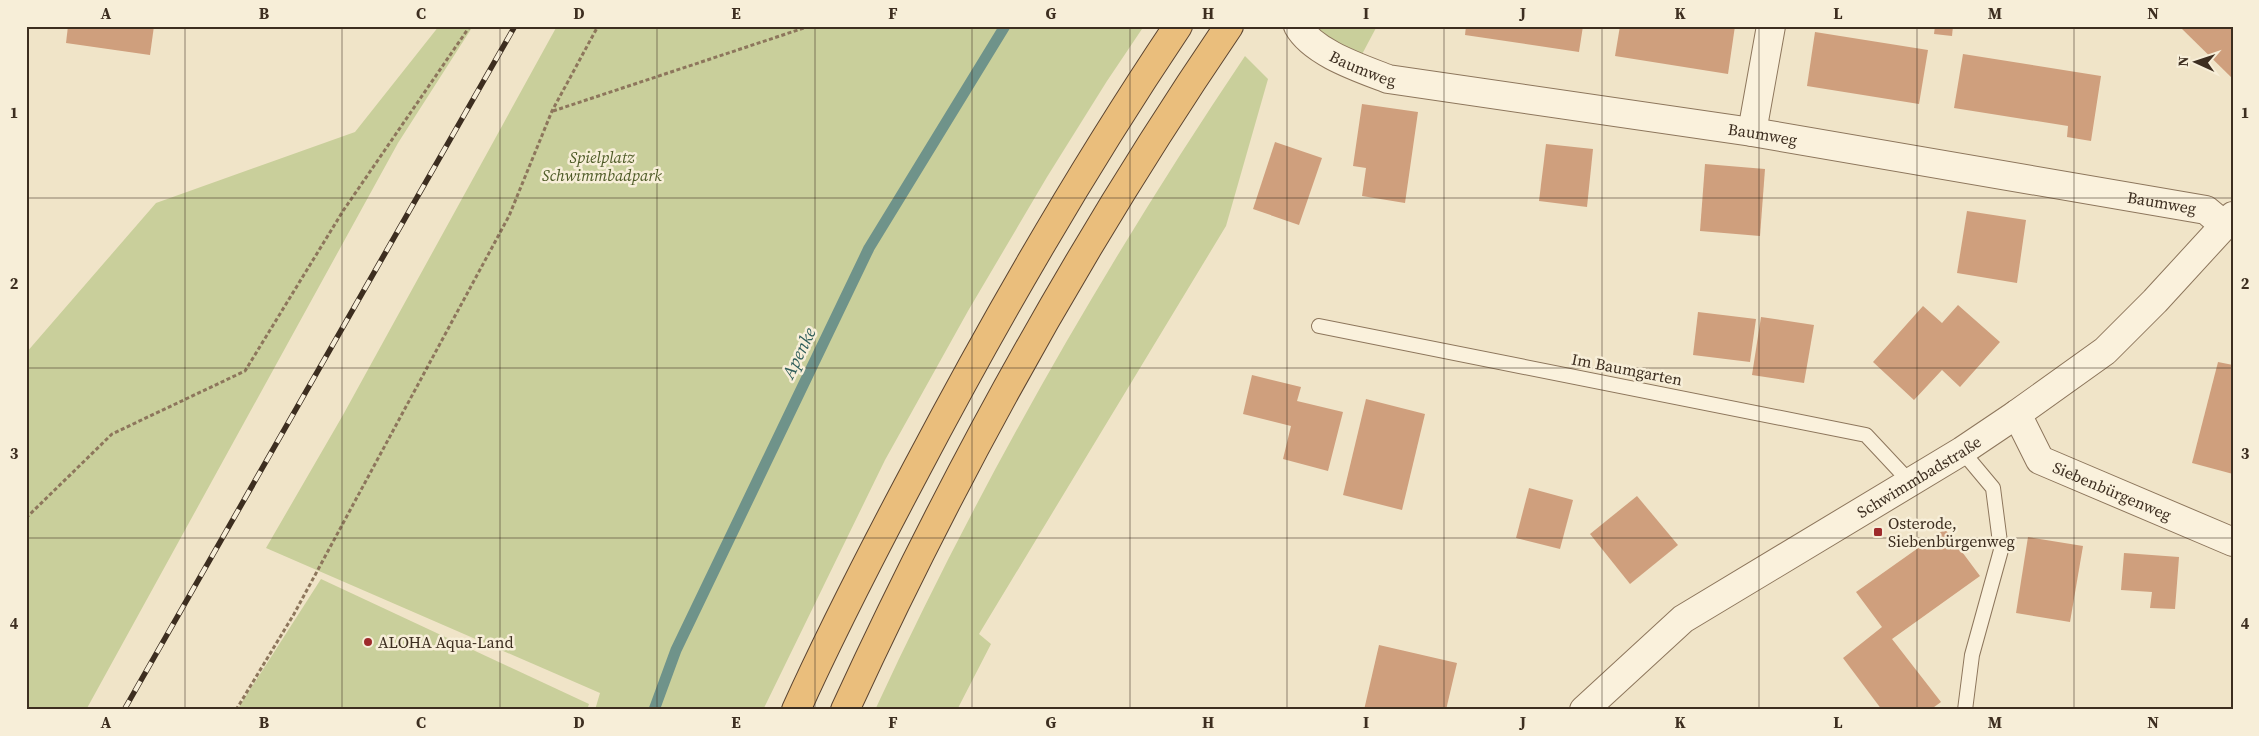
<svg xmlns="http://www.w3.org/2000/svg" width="2259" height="736" font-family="'Source Serif 4',serif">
  <rect width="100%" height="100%" fill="#f0e4c8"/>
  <g fill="#c9cf9b">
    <path d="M439,26H473L398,143L86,710H26V353L156,203L355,132Z"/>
    <path d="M557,26H1144L1107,81L1047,177L968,311L885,460L763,710H595L600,693L266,548L343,415Z"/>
    <path d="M1310,26H1377L1360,58Z"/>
    <path d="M1245,56L1268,79L1226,226L979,634L991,644L957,710H875C980,483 1105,264 1245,56Z"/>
    <path d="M321,579L589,704L587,710H237Z"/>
  </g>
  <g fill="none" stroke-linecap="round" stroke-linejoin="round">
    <path stroke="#6f938a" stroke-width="11" d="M654,710L676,650L869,248L1005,26"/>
  </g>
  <g fill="#cf9f7d">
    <path d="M68,26H154L150,55L66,43Z"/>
    <path d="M1466,26H1583L1579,52L1465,35Z"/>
    <path d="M1620,26H1735L1728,74L1615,56Z"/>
    <path d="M1935,26H1953L1952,36L1934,34Z"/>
    <path d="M2179,26H2233V79Z"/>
    <path d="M1815,32L1928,50L1919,104L1807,86Z"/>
    <path d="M1963,54L2101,76L2091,141L2067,137L2068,126L1954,108Z"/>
    <path d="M1362,104L1418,112L1405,203L1362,196L1366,168L1353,166Z"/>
    <path d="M1275,142L1322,158L1299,225L1253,209Z"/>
    <path d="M1546,144L1593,149L1587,207L1539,201Z"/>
    <path d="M1705,164L1765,169L1760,236L1700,231Z"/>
    <path d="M1967,211L2026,220L2017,283L1957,273Z"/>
    <path d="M1958,305L2000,342L1960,387L1942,370L1914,400L1873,362L1923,306L1942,323Z"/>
    <path d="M1698,312L1756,319L1750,362L1693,355Z"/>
    <path d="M1761,317L1814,325L1804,383L1752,375Z"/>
    <path d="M2218,362L2233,365V474L2192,463Z"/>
    <path d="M1252,375L1301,387L1297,401L1343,412L1328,471L1283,459L1291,426L1243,414Z"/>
    <path d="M1366,399L1425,414L1402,510L1343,495Z"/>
    <path d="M1529,488L1573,500L1560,549L1516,538Z"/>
    <path d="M1637,496L1678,545L1630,584L1590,534Z"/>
    <path d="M1945,529L1980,576L1892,639L1941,702L1930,710H1882L1843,658L1882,627L1856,592Z"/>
    <path d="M2028,537L2083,546L2070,622L2016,613Z"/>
    <path d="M2124,553L2179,557L2175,609L2150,608L2152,592L2121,590Z"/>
    <path d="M1379,645L1457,663L1446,710H1364Z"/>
  </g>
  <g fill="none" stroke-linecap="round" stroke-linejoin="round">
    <g stroke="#8d765c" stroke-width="16">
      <g id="service">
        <path d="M1319,326L1866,435L1910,482"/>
        <path d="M1962,451L1993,488L2001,550L1972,655L1965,710"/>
      </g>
    </g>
    <g stroke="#8d765c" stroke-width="30">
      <g id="minor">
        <path id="s1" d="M1298,26C1313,53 1360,68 1388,79L1752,132L2206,210L2224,225"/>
        <path d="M1752,132L1771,26"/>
        <path id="s2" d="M2017,414L2040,460L2233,542"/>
        <path id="s3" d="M1584,710L1683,619L1962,451L2017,414L2105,351L2155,301L2233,216"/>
      </g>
    </g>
    <g stroke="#5b4430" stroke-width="30">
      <g id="trunk">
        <path d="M796,710C833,628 874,549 916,470C996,318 1082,169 1178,26"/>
        <path d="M845,710C954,473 1082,242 1229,26"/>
      </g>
    </g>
    <g stroke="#8d765c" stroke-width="3" stroke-dasharray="4 2.5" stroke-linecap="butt">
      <path d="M553,111L810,26"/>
      <path d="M26,518L112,434L245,371L343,211L470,26"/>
      <path d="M236,710L294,614L509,216L552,111L598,26"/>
    </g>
    <use href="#service" stroke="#faf1dc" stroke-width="14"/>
    <use href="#minor" stroke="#faf1dc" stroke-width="28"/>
    <use href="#trunk" stroke="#eabe7c" stroke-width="28"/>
    <g stroke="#3d2e20" stroke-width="5.5">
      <path id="rail" d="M124,710L515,26"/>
    </g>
    <use href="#rail" stroke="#f7eed8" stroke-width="4" stroke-dasharray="11" stroke-linecap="butt"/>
  </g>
  <path fill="none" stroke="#3d2e20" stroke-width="1" stroke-opacity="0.55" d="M185,26V710M342,26V710M500,26V710M657,26V710M815,26V710M972,26V710M1130,26V710M1287,26V710M1444,26V710M1602,26V710M1759,26V710M1917,26V710M2074,26V710M26,198H2233M26,368H2233M26,538H2233"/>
  <g fill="#9e2a2b" stroke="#f7eed8" stroke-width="2">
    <rect x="1873" y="527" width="10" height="10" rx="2.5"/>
    <circle cx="368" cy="642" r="5"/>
  </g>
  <g text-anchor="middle" stroke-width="5" stroke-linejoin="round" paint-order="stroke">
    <g font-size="16" fill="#3d2e20" stroke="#f7eed8">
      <text dy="6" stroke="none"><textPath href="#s1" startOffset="79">Baumweg</textPath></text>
      <text dy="6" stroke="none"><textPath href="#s1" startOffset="485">Baumweg</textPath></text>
      <text dy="6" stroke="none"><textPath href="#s1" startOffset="890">Baumweg</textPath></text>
      <text transform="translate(1627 369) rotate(11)" y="6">Im Baumgarten</text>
      <text dy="6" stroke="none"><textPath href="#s3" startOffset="410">Schwimmbadstraße</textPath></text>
      <text dy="6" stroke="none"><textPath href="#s2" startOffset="130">Siebenbürgenweg</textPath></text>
    </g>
    <g font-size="16" font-style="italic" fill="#4d5a26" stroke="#f7eed8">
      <text x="602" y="163">Spielplatz<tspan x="602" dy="18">Schwimmbadpark</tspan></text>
    </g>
    <g font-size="16" fill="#3d2e20" stroke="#f7eed8" text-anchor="start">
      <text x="1888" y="529">Osterode,<tspan x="1888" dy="18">Siebenbürgenweg</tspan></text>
      <text x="378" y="648">ALOHA Aqua-Land</text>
    </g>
    <g font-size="18" font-style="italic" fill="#2f5d5a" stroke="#f7eed8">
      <text transform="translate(799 353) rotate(-64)" y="6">Apenke</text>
    </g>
  </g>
  <rect width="2259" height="736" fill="none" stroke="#f7eed8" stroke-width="55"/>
  <g transform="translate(2196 62) rotate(273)" stroke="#f7eed8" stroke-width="4" paint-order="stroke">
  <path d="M0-4L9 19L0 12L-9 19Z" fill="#3d2e20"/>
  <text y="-8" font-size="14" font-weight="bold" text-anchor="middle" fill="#3d2e20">N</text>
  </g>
  <rect x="28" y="28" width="2204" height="680" fill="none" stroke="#3d2e20" stroke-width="2"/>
  <g font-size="16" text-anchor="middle" font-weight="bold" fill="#3d2e20">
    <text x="106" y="19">A</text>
    <text x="264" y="19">B</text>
    <text x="421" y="19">C</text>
    <text x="579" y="19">D</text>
    <text x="736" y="19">E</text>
    <text x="893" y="19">F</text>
    <text x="1051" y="19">G</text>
    <text x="1208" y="19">H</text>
    <text x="1366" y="19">I</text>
    <text x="1523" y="19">J</text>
    <text x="1680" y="19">K</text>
    <text x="1838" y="19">L</text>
    <text x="1995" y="19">M</text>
    <text x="2153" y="19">N</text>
    <text x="14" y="118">1</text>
    <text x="2245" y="118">1</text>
    <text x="14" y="289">2</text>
    <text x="2245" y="289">2</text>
    <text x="14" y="459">3</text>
    <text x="2245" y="459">3</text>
    <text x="14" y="629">4</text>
    <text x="2245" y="629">4</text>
    <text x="106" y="728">A</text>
    <text x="264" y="728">B</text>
    <text x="421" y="728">C</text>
    <text x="579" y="728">D</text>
    <text x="736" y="728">E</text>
    <text x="893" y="728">F</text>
    <text x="1051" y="728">G</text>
    <text x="1208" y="728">H</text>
    <text x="1366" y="728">I</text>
    <text x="1523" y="728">J</text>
    <text x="1680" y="728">K</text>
    <text x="1838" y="728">L</text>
    <text x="1995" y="728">M</text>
    <text x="2153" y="728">N</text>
  </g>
</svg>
